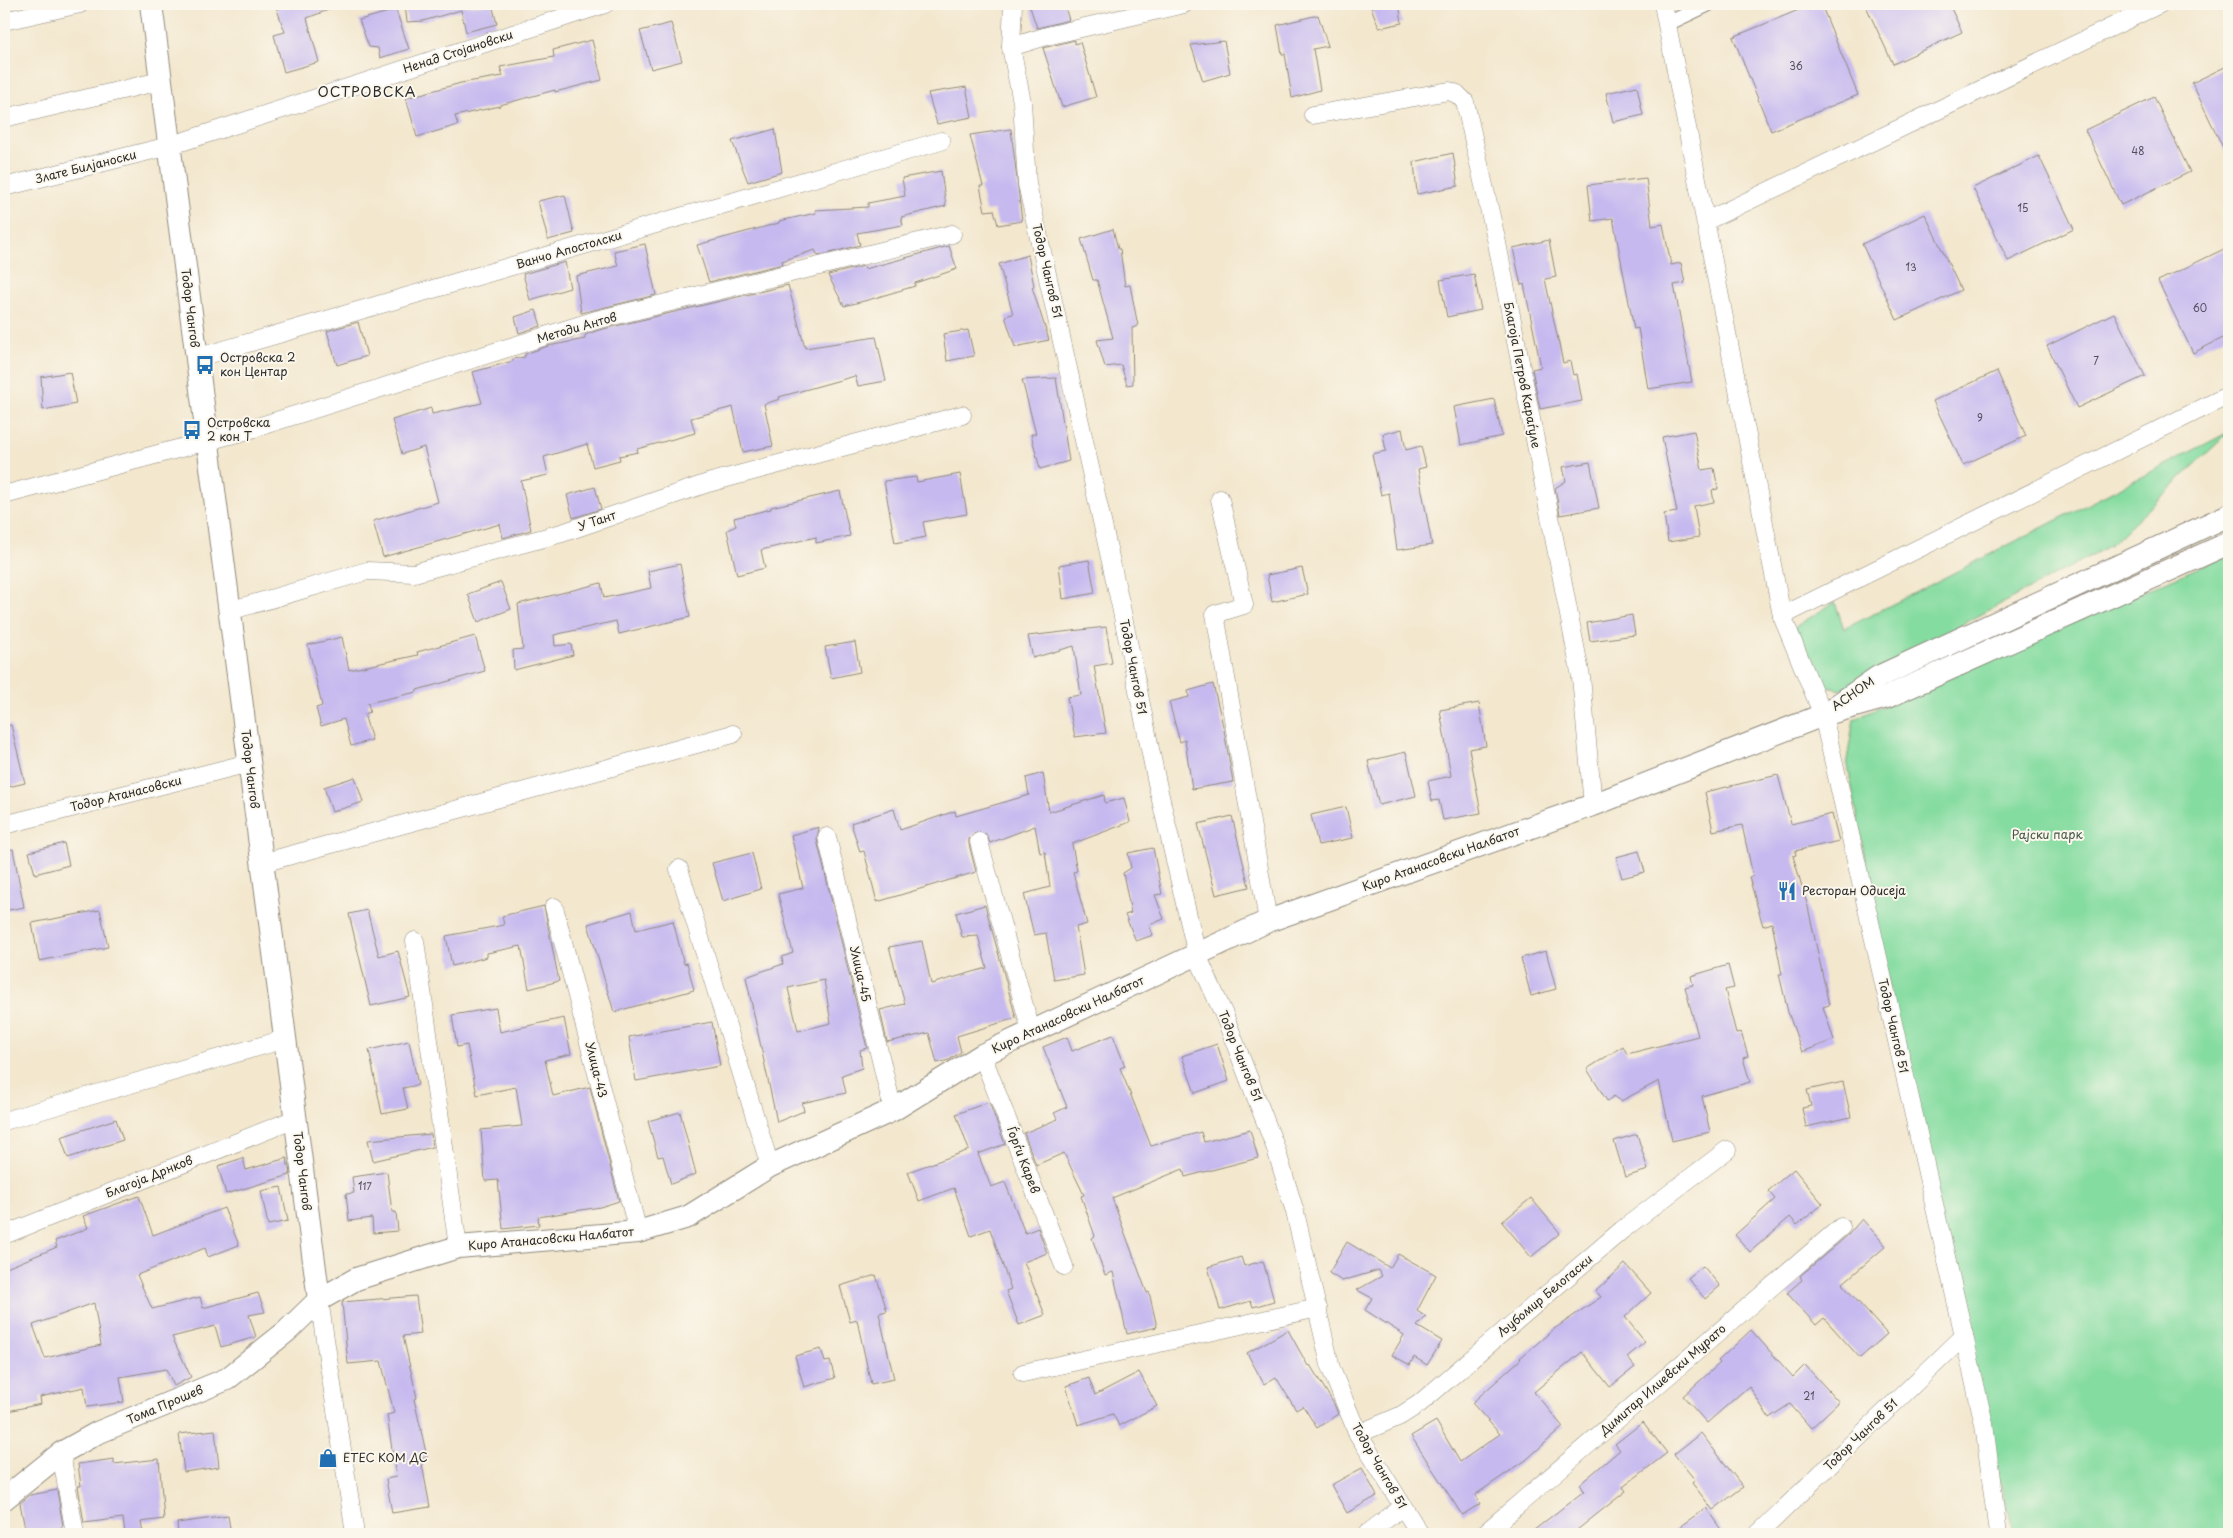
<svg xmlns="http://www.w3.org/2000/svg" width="2233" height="1538" font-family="'Playpen Sans',sans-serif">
  <rect width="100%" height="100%" fill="#fbf7ec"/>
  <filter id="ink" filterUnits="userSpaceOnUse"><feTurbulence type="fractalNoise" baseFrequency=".02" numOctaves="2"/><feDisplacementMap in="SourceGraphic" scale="10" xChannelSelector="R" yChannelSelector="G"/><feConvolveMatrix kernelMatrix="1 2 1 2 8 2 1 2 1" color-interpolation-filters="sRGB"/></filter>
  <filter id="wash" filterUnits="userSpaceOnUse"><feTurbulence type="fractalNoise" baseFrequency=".0096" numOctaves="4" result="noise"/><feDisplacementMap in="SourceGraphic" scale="20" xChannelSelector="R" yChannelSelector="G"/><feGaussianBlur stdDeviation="1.12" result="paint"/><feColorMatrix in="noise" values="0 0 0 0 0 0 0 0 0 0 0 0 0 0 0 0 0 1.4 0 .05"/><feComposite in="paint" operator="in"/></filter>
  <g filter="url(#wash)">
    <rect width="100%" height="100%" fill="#f3e7ce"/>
    <g fill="#85dca0" stroke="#588466">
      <path d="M2229,432L2111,545L1840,690L1827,687L1813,677L1795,627L1835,602L1844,629Z"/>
      <path d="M2229,554V1534H2014L1984,1424L1910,1101L1847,760L1854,719Z"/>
    </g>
    <g id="blocks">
      <g fill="#c6b9ef" fill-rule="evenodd">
        <path d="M275,4H339V6L307,18L319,62L284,72L274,35L285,32Z"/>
        <path d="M405,4H465V6L492,4L497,24L466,32L461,10L423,21L407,22Z"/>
        <path d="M1029,4H1064L1069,20L1037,28Z"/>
        <path d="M1381,4H1399L1402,23L1379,28L1371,7Z"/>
        <path d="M1813,4H1821L1858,95L1771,131L1733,37Z"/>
        <path d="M1865,4H1949L1962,32L1893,64Z"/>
        <path d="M396,10L409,49L380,58L378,48L369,47L359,20Z"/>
        <path d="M1318,15L1328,46L1313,49L1320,90L1292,98L1285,54H1282L1277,25Z"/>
        <path d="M671,23L682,61L651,69L640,31Z"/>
        <path d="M592,40L602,80L555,92V90L500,105V106L455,116L458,125L417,137L406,98L461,83L503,76L500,67L554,57L553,50Z"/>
        <path d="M1075,40V44L1080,42L1096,97L1062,107L1043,48Z"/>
        <path d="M1224,41L1230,73L1203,81L1191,45Z"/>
        <path d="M2229,65V160L2192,83Z"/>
        <path d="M1637,86L1643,115L1613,122L1606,93Z"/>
        <path d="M966,87L972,117L937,124L928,93Z"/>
        <path d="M2154,97L2190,172L2121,205L2085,130Z"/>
        <path d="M775,129L782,172L748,182L732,141Z"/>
        <path d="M1011,129L1022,221L998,225L994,210L985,211L980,186H983L970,135Z"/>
        <path d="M1453,153L1458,186L1417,194L1414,162Z"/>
        <path d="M2039,156L2074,229L2008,261L1973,188Z"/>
        <path d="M941,171L946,206L901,217L903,225L857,233L860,245L818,256L815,250L782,261L783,264L709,282L697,245L779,223V221L816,213L815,210L868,207V203L905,196L902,178Z"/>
        <path d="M1646,178L1652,226L1663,224L1671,265L1681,263L1685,283L1674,285L1692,382L1648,389L1638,328L1634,329L1613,218L1592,221L1588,185Z"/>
        <path d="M565,195L574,233L548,240L538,201Z"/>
        <path d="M1925,214L1961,290L1897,320L1862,244Z"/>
        <path d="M1113,229L1118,249H1120L1125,286L1130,285L1138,326L1132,328L1133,384L1127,385L1121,365L1105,367L1097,340L1113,338L1097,280H1093L1081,239Z"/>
        <path d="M1549,240L1556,277L1545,279L1563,363L1570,361L1573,375L1577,374L1582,401L1540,409L1532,369L1541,367L1524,284L1521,285L1513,248Z"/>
        <path d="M645,244L656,295L581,313L576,276L618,266L614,251Z"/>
        <path d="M949,246L957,269L915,283V286L868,300L844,306L828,275L864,266L865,269Z"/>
        <path d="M2224,249L2229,260V335L2193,353L2158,281Z"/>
        <path d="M1028,255L1034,286L1032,287L1049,340L1015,347L1005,316L1013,314L999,264Z"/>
        <path d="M565,262L570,288L530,300L523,274Z"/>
        <path d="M1474,274L1481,310L1447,317L1440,280Z"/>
        <path d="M788,285L805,348L876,337L886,381L858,386L855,376L779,397L780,399L764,404L773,446L743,452L733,407L691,418L695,433L637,449L638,452L619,456L620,460L593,467L587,444L544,457L548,475L521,481L531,530L503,538L500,524L383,557L373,521L438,502L424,447L402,454L392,420L431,408L432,414L482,403L473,372L513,361V359L525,357V354L548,346L585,339V335L599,330Z"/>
        <path d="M536,310L541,326L519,333L515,317Z"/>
        <path d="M2114,313L2145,376L2077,408L2047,346Z"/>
        <path d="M358,322L367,356L337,365L327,331Z"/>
        <path d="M968,330L974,356L947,361L943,334Z"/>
        <path d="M1997,371L2026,436L1963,465L1933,401Z"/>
        <path d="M70,372L76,404L43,410L41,377Z"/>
        <path d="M1056,378L1069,461L1040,469L1031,434H1036L1022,380Z"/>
        <path d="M1494,399L1502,436L1461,445L1454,407Z"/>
        <path d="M1402,429L1406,450L1421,446L1426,467L1418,469L1432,545L1397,550L1389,493L1381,495L1372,454L1386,451L1383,434Z"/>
        <path d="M1694,431L1702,470L1714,468L1718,489L1712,490L1714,502L1694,506L1699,537L1668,542L1664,514L1677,512L1662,437Z"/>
        <path d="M1590,462L1599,508L1560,515L1555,488L1566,481L1563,467Z"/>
        <path d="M960,474L967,514L923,522L926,537L895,543L884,481L916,477L917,482Z"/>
        <path d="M595,487L601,509L573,518L567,495Z"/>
        <path d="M840,491L850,536L816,543V537L761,550L765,568L737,575L727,530L736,526L734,518L771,509V507Z"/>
        <path d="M1089,560L1095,593L1063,599L1059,565Z"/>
        <path d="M680,564L690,617L619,634L616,621L554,635L555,646L571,644L573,655L514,670L513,650L523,649L518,604L601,583L604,598L651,588L648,571Z"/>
        <path d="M1302,568L1308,594L1272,602L1267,575Z"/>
        <path d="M501,582L511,609L478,622L468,594Z"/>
        <path d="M1632,615L1635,635L1590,641L1587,623Z"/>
        <path d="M1106,627L1112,663L1094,666L1106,733L1075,737L1067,697L1081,695L1074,646L1033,658L1028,636Z"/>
        <path d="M475,636L485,671L417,690V692L368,703L370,712L364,714L372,740L351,746L344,719L321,726L316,708L322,706L308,645L342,637L349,670L418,655L417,652Z"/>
        <path d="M855,642L860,672L831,678L825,647Z"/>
        <path d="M1213,684L1224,730L1233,782L1192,789L1185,740L1180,742L1169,702L1189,697L1188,691Z"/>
        <path d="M1479,703L1486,746L1469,749L1481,813L1443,820L1439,800L1432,801L1428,781L1451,776L1440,710Z"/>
        <path d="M11,725L25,783L4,788V726Z"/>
        <path d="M1406,752L1416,796L1379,805L1368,761Z"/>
        <path d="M1043,773L1049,812L1104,795L1105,803L1124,798L1130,822L1072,844L1077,871L1073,872L1087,924L1076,927L1084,975L1054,980L1046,933L1034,935L1024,894L1050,887L1045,852L1040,853L1035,826L990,843L986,834L976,832L969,839V844L976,872L877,902L864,851L860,852L851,823L894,809L900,830L955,811L956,816L1029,795L1026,778Z"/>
        <path d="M1778,775L1791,824L1832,814L1839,841L1795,851L1796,855L1793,856L1808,907L1829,1005L1823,1007L1834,1040L1802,1052L1788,1012L1779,974H1782L1772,923L1763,926L1749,877L1753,876L1742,825L1713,831L1705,792Z"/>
        <path d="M355,777L363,802L332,812L324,787Z"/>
        <path d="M1346,807L1353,838L1318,845L1311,815Z"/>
        <path d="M1232,816L1249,887L1216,895L1198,824Z"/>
        <path d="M819,827L817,840L867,1048L860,1050L862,1068L842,1075L846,1093L802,1103L804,1111L777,1122L746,977L783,964L782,957L793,953L778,894L803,888L791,835ZM824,980L831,1023L798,1031L788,988Z"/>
        <path d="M64,843L69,865L35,874L29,852Z"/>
        <path d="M1153,848L1162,894L1155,895L1164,919L1149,925L1153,935L1136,941L1125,915L1131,913L1123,873L1131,868L1128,853Z"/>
        <path d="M13,849L24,907L4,911V850Z"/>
        <path d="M1639,851L1645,872L1622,878L1616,857Z"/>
        <path d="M752,853L761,889L723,901L712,863Z"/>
        <path d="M985,905L1016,1018L957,1036L961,1052L949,1060L937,1063L929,1033L887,1042L880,1010L905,1004L889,947L922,941L931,984L987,968L978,936L962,937L956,913Z"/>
        <path d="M544,906L559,981L529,989L521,946L487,953V957L452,966L446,936L504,925L502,916Z"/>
        <path d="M100,910L108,947L39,961L32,923Z"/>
        <path d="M367,910L379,956L398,951L410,997L371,1006L349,914Z"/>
        <path d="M632,911L636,930L673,921L684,964L687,963L694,990L614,1012L588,924Z"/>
        <path d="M1546,951L1556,989L1531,996L1521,958Z"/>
        <path d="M1728,965L1734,988L1725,990L1736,1033L1741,1032L1748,1056L1743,1058L1750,1082L1702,1096L1710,1132L1672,1141L1659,1081L1621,1101L1614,1096L1607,1101L1587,1069L1623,1046L1627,1054L1698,1036L1685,987L1693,985L1691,976Z"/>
        <path d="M496,1008L500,1032L564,1018L571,1054L545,1060L553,1096L590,1087L619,1201L600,1207L538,1217L539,1225L503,1229L498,1180L485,1181L481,1130L522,1126L516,1087L477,1095L467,1045L457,1047L452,1015Z"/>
        <path d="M712,1022L720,1066L636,1081L629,1037Z"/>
        <path d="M1113,1035L1125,1066L1120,1068L1151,1146L1201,1132L1204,1142L1250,1130L1258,1158L1185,1177L1183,1169L1112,1198L1147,1293L1149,1292L1157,1327L1127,1334L1113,1272L1105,1275L1092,1238L1095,1236L1081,1196L1084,1195L1064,1153L1036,1165L1024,1133L1058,1119L1054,1113L1067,1107L1043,1047L1067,1037L1072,1051Z"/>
        <path d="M409,1041L418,1085L403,1088L408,1109L382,1114L369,1050Z"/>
        <path d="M1217,1044L1229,1081L1195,1093L1182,1056Z"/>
        <path d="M1843,1082L1851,1117L1806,1127L1802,1108L1811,1106L1807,1090Z"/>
        <path d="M989,1102L1005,1144L978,1154L991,1187L1005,1182L1025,1233L1038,1228L1047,1253L1024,1262L1045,1315L1019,1325L1006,1291L1011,1289L990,1229L971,1236L954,1188L919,1201L908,1172L969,1150L956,1114Z"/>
        <path d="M680,1112L696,1174L671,1184L663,1156L658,1157L648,1121Z"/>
        <path d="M116,1119L123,1140L68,1158L61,1137Z"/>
        <path d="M431,1134L433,1147L373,1161L368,1140Z"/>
        <path d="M1637,1134L1648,1170L1625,1177L1614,1141Z"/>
        <path d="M243,1158L246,1170L287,1158L290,1175L226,1194L218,1166Z"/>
        <path d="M1794,1169L1823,1204L1797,1225L1790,1217L1750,1252L1735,1235L1775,1199L1768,1191Z"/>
        <path d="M387,1172L392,1212H396L398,1231L373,1233L372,1218L349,1221L346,1194L354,1193L352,1177Z"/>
        <path d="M281,1187L288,1221L268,1225L261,1191Z"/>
        <path d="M139,1196L153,1235L224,1208L239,1245L208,1257L205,1248L137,1275L152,1309L200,1297L203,1308L258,1293L265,1312L249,1315L256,1337L221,1347L215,1326L172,1337L191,1377L174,1386L166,1369L120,1377L124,1402L87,1407L84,1387L40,1397L41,1404L8,1411L4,1383V1269L57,1247L55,1241L88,1228L83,1216ZM94,1303L101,1345L45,1358L33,1325Z"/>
        <path d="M1531,1198L1560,1233L1531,1257L1502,1222Z"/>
        <path d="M1862,1219L1886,1246L1842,1284L1887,1334L1860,1358L1824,1318L1816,1325L1787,1293L1802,1280L1800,1276L1848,1235Z"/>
        <path d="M1347,1242L1390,1268L1398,1254L1436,1275L1417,1311L1426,1317L1417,1326L1442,1341L1427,1365L1414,1357L1410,1365L1392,1355L1404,1335L1365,1310L1372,1298L1357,1290L1382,1276L1379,1270L1342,1281L1329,1273Z"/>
        <path d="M1241,1257L1244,1266L1263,1261L1274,1301L1253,1307L1251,1301L1220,1310L1208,1267Z"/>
        <path d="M1625,1264L1651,1293L1625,1317L1645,1342L1627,1357L1635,1367L1610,1387L1582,1352L1534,1392L1563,1427L1526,1460L1475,1495L1480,1504L1462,1515L1411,1436L1436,1421L1460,1462L1500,1434L1472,1403L1521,1359L1520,1358L1554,1329L1601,1297L1596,1291Z"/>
        <path d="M1703,1266L1720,1286L1705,1299L1688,1278Z"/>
        <path d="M876,1275L887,1311L879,1313L894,1379L871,1384L857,1320L850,1322L840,1286Z"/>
        <path d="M416,1296L421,1334L403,1336L417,1398L414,1399L427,1457L421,1459L430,1507L392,1513L386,1479L396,1477L387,1415L394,1413L381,1361L348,1364L342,1302Z"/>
        <path d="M1288,1330L1308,1366L1310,1365L1334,1404L1338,1414L1317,1428L1303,1406L1296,1410L1276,1377L1264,1384L1247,1353Z"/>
        <path d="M1751,1330L1793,1377L1805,1365L1839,1402L1811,1428L1790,1404L1769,1418L1749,1386L1707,1423L1683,1396L1720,1363L1718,1361Z"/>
        <path d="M821,1349L825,1362L830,1361L835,1378L804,1387L795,1356Z"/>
        <path d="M1139,1372L1157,1406L1119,1426L1113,1414L1078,1425L1066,1386L1089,1378L1095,1395Z"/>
        <path d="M1643,1422L1667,1453L1623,1487L1626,1491L1572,1534H1529L1584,1491L1580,1484L1620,1450L1615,1444Z"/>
        <path d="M215,1430L219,1467L184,1472L179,1434Z"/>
        <path d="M1701,1433L1743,1487L1713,1510L1692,1483L1695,1480L1674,1454Z"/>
        <path d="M114,1459V1464L159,1459L164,1519L141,1522L143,1534H125L123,1518L84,1523L78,1486H81L78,1464Z"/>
        <path d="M1362,1468L1377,1496L1347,1513L1331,1485Z"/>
        <path d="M57,1490L63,1526L61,1527L62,1534H26L20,1503L30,1495Z"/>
        <path d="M1706,1508L1724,1534H1669Z"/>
        <path d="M228,1516L231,1534H178L177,1523Z"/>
      </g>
    </g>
  </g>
  <g filter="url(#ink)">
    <use href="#blocks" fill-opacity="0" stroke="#8f897c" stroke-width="1"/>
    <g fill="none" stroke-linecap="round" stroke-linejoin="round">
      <g stroke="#8f897c" stroke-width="16">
        <path id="pedestrian" d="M1667,24L1709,4"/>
      </g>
      <g stroke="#8f897c" stroke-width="19">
        <g id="minor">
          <path d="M1184,4L1047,36L1011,47L1022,102L1027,184L1121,607L1157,783L1197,955L1225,1017L1276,1149L1295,1212L1331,1369L1358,1434L1420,1534"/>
          <path d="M1663,4L1782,616"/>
          <path d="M4,21L80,4"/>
          <path d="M1011,47L1013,4"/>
          <path d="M1313,115L1449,91L1457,94L1465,102L1497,243L1581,677L1593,805"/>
          <path d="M4,118L160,81"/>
          <path d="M4,187L169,146L605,4"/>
          <path d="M1706,221L2160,4"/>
          <path d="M196,358L941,141"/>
          <path d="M4,495L245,431L596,320L952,234"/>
          <path d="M1220,499L1244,605L1215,614L1268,921"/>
          <path d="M229,611L367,571L414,573L562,533L708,483L962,415"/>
          <path d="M4,825L249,763"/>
          <path d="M827,837L893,1110"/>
          <path d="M979,842L1031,1031"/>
          <path d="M262,863L733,734"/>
          <path d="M679,869L770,1166"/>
          <path d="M554,907L638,1232"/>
          <path d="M415,941L458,1247"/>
          <path d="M982,1055L1064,1266"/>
          <path d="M4,1121L285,1039"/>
          <path d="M4,1235L295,1119"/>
          <path d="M319,1300L355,1534"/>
          <path d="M1023,1373L1318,1308"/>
          <path d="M1358,1434L1400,1416L1419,1404L1622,1230L1727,1150"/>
          <path d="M61,1453L75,1534"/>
          <path d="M1367,1534L1402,1507"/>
          <path d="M1484,1534L1841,1227"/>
          <path d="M1758,1534L1964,1336"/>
          <path d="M1998,1534L1984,1424L1823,715L1782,616L2229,395"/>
        </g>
      </g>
      <g stroke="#8f897c" stroke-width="24">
        <g id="tertiary">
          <path d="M151,4L319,1300"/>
          <path d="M1836,706L1878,677L2229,515"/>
          <path d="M4,1499L61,1453L97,1433L227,1379L287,1331L319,1300L356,1279L458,1247L638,1232L688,1217L770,1166L893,1110L982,1055L1268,921L1593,805L1823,715L1887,697L2229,543"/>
        </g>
      </g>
      <use href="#pedestrian" stroke="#fff" stroke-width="14"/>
      <use href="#minor" stroke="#fff" stroke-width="18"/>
      <use href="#tertiary" stroke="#fff" stroke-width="22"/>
    </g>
  </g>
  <defs>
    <g id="bus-bare" transform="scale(1.5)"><path d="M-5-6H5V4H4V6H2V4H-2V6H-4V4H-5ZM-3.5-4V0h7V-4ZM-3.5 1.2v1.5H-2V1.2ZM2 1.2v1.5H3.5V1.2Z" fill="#1f6fb2" stroke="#fbf7ec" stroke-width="2.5" paint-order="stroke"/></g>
    <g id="restaurant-bare" transform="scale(1.5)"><path d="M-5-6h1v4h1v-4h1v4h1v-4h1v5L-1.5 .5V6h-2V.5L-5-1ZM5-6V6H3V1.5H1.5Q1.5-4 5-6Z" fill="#1f6fb2" stroke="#fbf7ec" stroke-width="2.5" paint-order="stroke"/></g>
    <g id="shop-bare" transform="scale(1.5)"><path d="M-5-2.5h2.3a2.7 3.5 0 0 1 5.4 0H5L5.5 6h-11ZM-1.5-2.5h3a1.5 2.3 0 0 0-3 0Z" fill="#1f6fb2" stroke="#fbf7ec" stroke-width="2.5" paint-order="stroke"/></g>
  </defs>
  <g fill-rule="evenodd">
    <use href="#bus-bare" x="205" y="365"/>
    <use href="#bus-bare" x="192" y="430"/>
    <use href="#restaurant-bare" x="1787" y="891"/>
    <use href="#shop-bare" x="328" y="1458"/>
  </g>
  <g text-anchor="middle" stroke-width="4" stroke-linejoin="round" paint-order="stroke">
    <g font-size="10" fill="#524e5c">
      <text x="1796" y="70">36</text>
      <text x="2138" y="155">48</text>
      <text x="2023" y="212">15</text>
      <text x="1911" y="271">13</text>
      <text x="2200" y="312">60</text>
      <text x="2096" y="365">7</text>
      <text x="1980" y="422">9</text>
      <text x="365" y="1190">117</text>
      <text x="1809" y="1400">21</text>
    </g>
    <g font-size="12" fill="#2b2b2b" stroke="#fbf7ec">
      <text transform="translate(458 52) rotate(-18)" y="4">Ненад Стојановски</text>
      <text transform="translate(86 167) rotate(-14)" y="4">Злате Билјаноски</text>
      <text transform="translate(569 250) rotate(-16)" y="4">Ванчо Апостолски</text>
      <text transform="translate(1047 271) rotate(77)" y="4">Тодор Чангов 51</text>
      <text transform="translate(190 308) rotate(83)" y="4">Тодор Чангов</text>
      <text transform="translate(577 328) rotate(-16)" y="4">Методи Антов</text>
      <text transform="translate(1522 375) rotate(79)" y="4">Благоја Петров Караѓуле</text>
      <text transform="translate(597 521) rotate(-19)" y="4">У Тант</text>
      <text transform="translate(1133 667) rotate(79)" y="4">Тодор Чангов 51</text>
      <text transform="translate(1853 694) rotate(-35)" y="4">АСНОМ</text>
      <text transform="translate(250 769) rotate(83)" y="4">Тодор Чангов</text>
      <text transform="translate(126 794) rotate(-14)" y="4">Тодор Атанасовски</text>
      <text transform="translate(1441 859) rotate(-20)" y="4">Киро Атанасовски Налбатот</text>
      <text transform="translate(860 974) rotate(77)" y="4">Улица-45</text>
      <text transform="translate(1068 1015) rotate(-25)" y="4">Киро Атанасовски Налбатот</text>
      <text transform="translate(1893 1026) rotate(77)" y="4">Тодор Чангов 51</text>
      <text transform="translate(1240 1056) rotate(68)" y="4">Тодор Чангов 51</text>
      <text transform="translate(596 1070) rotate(76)" y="4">Улица-43</text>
      <text transform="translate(1023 1160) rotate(69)" y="4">Ѓорѓи Карев</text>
      <text transform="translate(302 1171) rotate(83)" y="4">Тодор Чангов</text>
      <text transform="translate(149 1177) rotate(-22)" y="4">Благоја Дрнков</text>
      <text transform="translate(551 1239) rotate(-5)" y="4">Киро Атанасовски Налбатот</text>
      <text transform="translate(1545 1296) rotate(-40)" y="4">Љубомир Белогаски</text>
      <text transform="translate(1663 1380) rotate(-41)" y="4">Димитар Илиевски Мурато</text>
      <text transform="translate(165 1405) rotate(-23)" y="4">Тома Прошев</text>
      <text transform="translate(1861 1435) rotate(-44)" y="4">Тодор Чангов 51</text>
      <text transform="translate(1379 1466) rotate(60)" y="4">Тодор Чангов 51</text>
    </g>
    <g font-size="12" fill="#2b2b2b" stroke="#fbf7ec" text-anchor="start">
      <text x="220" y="362">Островска 2<tspan x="220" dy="14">кон Центар</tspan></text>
      <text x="207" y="427">Островска<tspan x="207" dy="14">2 кон T</tspan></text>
      <text x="1802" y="895">Ресторан Одисеја</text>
      <text x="343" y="1462">ЕТЕС КОМ ДС</text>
    </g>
    <g font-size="12" fill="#425748" stroke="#fbf7ec">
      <text x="2047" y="839">Рајски парк</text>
    </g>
    <g font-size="14" letter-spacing="1" fill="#2b2b2b" stroke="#fbf7ec">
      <text x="367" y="97">ОСТРОВСКА</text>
    </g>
  </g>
  <rect width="2233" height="1538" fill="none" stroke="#fbf7ec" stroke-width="20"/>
</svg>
